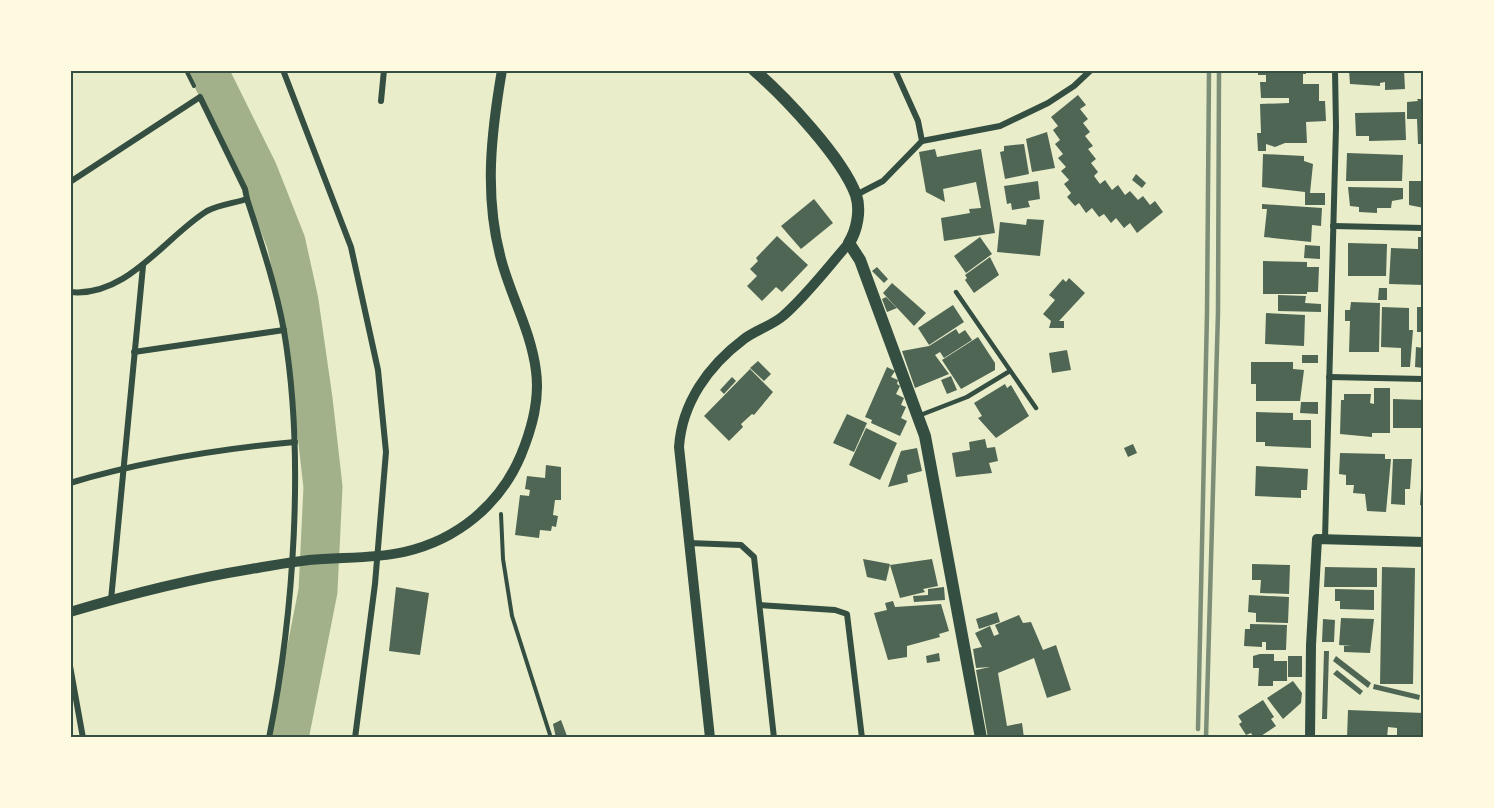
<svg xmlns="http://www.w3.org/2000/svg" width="1494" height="808" font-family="Spectral,serif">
  <rect width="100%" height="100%" fill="#e9edc9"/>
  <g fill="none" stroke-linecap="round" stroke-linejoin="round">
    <path stroke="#a3b18a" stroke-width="39" d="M208,70L258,171L286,242L299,301L313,399L323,487L318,591L289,738"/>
  </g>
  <g fill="#4f6655">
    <path d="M1258,70H1306V74H1303V84H1319V101H1325L1326,121L1306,122L1307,143H1285L1275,147L1266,144V151H1258L1257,133H1261L1260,104L1289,103V98H1261L1260,82H1266V75H1258Z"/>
    <path d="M1349,70H1404L1405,89L1385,90V82L1380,83V86L1350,84Z"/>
    <path d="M1078,95L1086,105L1080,109L1088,119L1083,123L1090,132L1085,136L1093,146L1088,149L1096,159L1091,163L1098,172L1094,176L1100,184L1105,180L1112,190L1118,185L1125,195L1130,191L1138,200L1143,196L1150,205L1155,201L1163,212L1137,233L1130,223L1124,228L1116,218L1111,223L1104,214L1099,217L1092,208L1086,213L1079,203L1075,206L1067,197L1071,193L1064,184L1069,180L1061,171L1066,167L1058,158L1063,154L1055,144L1060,140L1053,130L1058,126L1051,117Z"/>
    <path d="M1417,99H1424V144H1418L1417,119H1407V102L1418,101Z"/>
    <path d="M1405,112L1406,140L1369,141V136H1356L1355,113Z"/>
    <path d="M1047,132L1055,168L1032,172L1026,139Z"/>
    <path d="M1024,144L1029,174L1005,179L1000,152L1004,151V146Z"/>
    <path d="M935,149L937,157L981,149L995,233L944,241L941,218L970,213L969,209L981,208L976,182L943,189L945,202L926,192L919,152Z"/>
    <path d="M1347,153L1403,155L1402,181H1346Z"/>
    <path d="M1263,154L1304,156V161L1313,164L1310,193H1325V205H1305V192L1262,187Z"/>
    <path d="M1136,174L1146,183L1142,188L1132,180Z"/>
    <path d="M1038,181L1040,199L1028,201L1030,207L1012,210L1011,203L1007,204L1004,186Z"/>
    <path d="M1409,181H1424V208L1409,205Z"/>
    <path d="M1348,187L1403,188V199L1392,201L1391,208H1377V213L1359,212V207L1350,206Z"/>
    <path d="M814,199L833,223L801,249L781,226Z"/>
    <path d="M1262,204L1322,208L1321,226L1312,225L1311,242L1264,237L1267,209H1262Z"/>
    <path d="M1027,219L1044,220L1040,256L997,252L1000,222L1026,225Z"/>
    <path d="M777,236L808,265L782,292L776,287L762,301L747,286L757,276L750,269L758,261L756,258Z"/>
    <path d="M980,237L992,254L966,273L954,256Z"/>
    <path d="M1418,237H1424V285L1389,284L1391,248L1418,249Z"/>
    <path d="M1348,243L1387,244L1386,276H1348Z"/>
    <path d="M1305,245L1320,246V259L1304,258Z"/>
    <path d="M990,257L999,275L974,293L965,280L967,278L965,275Z"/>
    <path d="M1263,261L1307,262V267H1319L1318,292H1307V294H1263Z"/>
    <path d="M877,267L888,279L884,283L872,271Z"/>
    <path d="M1069,278L1085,293L1059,321H1064V328H1049L1051,321L1043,314L1055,300L1049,295L1063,279L1066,282Z"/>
    <path d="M892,283L926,313L914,326L883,293Z"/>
    <path d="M1379,288H1387V300H1378Z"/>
    <path d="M1278,295L1306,296L1305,303L1321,304V312L1278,311Z"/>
    <path d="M886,297L897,308L887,312L882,299Z"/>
    <path d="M1351,302L1380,303L1379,352H1349L1350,321H1345V310H1350Z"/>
    <path d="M953,305L964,322L929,345L918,328Z"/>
    <path d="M1382,307L1409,308V330H1413L1410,367H1401V348L1381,347Z"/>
    <rect x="1417" y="307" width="7" height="25"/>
    <path d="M1266,313L1305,315L1304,346L1265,344Z"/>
    <path d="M956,329L959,334L965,330L972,340L944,358L940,352L935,355L949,374L915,388L902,351L929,346Z"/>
    <path d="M978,337L995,363V370L961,389L942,360Z"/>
    <path d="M1416,347L1424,348V368L1415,367Z"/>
    <path d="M1067,350L1071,370L1052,373L1049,353Z"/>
    <rect x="1302" y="355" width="16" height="8"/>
    <path d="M758,361L771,374L764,381L750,368Z"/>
    <path d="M1251,362H1293V369L1304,370L1300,401H1256V384H1251Z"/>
    <path d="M887,367L895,371L891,377L898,380L897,384L900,386L896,394L904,398L901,405L906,407L901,418L907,421L900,436L871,423L872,420L865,417Z"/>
    <path d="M750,369L773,392L754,415L752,414L741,424L743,427L729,441L704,416Z"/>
    <path d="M951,376L957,390L947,394L941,380Z"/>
    <path d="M732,377L736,381L724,394L720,390Z"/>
    <path d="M1005,384L1007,388L1011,385L1029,416L996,438L978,418L982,416L974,403Z"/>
    <path d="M1374,388H1390V433H1372V437L1340,434L1341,400H1344V394H1371L1370,403L1374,404Z"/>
    <path d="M1393,399L1424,400V428H1393Z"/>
    <path d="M1301,402H1318V414L1300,413Z"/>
    <path d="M1256,412L1293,413V420H1311V448L1265,446V442H1256Z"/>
    <path d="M847,414L867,423L854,452L833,443Z"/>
    <path d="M866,428L897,443L880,480L849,465Z"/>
    <path d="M985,439L987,448L995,447L998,461L989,463L992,473L956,477L952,453L970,450L969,442Z"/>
    <path d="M1133,444L1137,453L1128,457L1124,448Z"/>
    <path d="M917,448L922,471L907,475L908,482L888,487L901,451Z"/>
    <path d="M1340,453L1385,454V459H1391L1386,512L1367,511L1365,494L1353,493L1354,485H1346V475L1339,474Z"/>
    <path d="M1393,459H1412L1410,489H1405V505L1391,504Z"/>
    <path d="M546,465L561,467V500H555L553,515L558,516L556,527L552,526L551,531L540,530L539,538L515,535L520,495L529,496L530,490L525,489L527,476L545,478Z"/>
    <path d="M1256,466L1308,469L1307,490H1301V498L1255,496Z"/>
    <path d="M1422,470H1424V506L1420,505Z"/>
    <path d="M863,559L890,564L886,581L867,577Z"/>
    <path d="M932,559L938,586L923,589L925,592L900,598L890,565Z"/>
    <path d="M1252,564L1290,565L1289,594L1260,593L1261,580H1252Z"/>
    <path d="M1325,567L1377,568V587H1324Z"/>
    <path d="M1382,567L1415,568L1413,684H1380Z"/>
    <path d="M396,587L429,593L420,655L389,651Z"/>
    <path d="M944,587L945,600L914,602L913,596L928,595V589Z"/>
    <path d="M1335,589L1374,590V610L1340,609V601H1335Z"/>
    <path d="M1249,595L1289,597L1288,623L1256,622V613L1248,612Z"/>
    <path d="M893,601L895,607L941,604L949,631L939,634L940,637L907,646V657L888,660L874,613L887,610L885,603Z"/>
    <path d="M997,612L1000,622L979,629L976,619Z"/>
    <path d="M1019,615L1023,623L1031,622L1043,650L1056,645L1071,690L1047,698L1034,658L998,673L1007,726L1022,723L1024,738H988L976,670L990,667L976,668L973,649L982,647L975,633L990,626L994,636L999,634L995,625Z"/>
    <path d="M1341,618L1374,619L1370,653L1344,652V646H1352L1339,645Z"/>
    <path d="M1323,619L1335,620L1334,642H1322Z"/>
    <path d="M1250,624L1287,625L1286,650H1266V642H1262V647L1244,646L1245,629H1250Z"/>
    <path d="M1324,651H1329L1327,719H1322Z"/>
    <path d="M939,653L940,661L927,663L926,656Z"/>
    <path d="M1260,654H1274V661H1287V681H1273V686H1258L1259,668H1253V656Z"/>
    <rect x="1288" y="656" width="14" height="21"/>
    <path d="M1336,656L1371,683L1368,688L1333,661Z"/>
    <path d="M1337,670L1363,691L1360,695L1333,674Z"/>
    <path d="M1293,681L1302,693L1301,703L1283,719L1267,698Z"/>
    <path d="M1374,684L1420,695L1419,700L1373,689Z"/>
    <path d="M1263,700L1274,717L1271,719L1276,726L1258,738H1254L1251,733L1246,735L1239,724L1242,722L1238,716Z"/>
    <path d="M1348,710L1424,713V738H1397V728L1388,727L1387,738H1347Z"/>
    <path d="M561,720L567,736L556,738L553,724Z"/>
  </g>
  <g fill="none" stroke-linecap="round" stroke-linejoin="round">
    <g stroke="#344e41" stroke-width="4">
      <path d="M186,70L194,86"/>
      <path d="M501,514L503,559L512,616L551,738"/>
    </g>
    <g stroke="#344e41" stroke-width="4.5">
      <path d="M956,292L1036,408"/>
      <path d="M918,416L967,397L1010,371"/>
    </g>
    <g stroke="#344e41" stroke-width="6">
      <path d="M283,70L351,247L378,370L386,452L375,584L355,738"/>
      <path d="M895,70L918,121L922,141"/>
      <path d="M381,101L384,70"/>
      <path d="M70,182L200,97L245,189L247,199"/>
      <path d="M856,195L883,181L922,141L1000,126L1048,103L1074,86L1091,70"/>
      <path d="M1333,226L1424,228"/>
      <path d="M70,292C127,298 165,237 207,211C218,205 235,203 247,199C261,242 276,287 284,331C305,455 294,614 269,738"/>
      <path d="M134,352L284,330"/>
      <path d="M1329,377L1424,379"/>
      <path d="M70,483C144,461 219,449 295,442"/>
      <path d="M1325,539L1336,127L1335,70"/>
      <path d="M689,543L741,545L754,557L774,738"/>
      <path d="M111,600L143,266"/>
      <path d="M760,605L835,610L847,614L862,738"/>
      <path d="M70,666L83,738"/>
    </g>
    <g stroke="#344e41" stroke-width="10">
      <path d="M70,612C130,594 190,579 251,569C270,566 290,562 309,560C340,557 374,559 404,552C457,540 500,505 521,455C532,428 540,400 536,371C531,331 511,297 501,259C484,196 491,134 502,70"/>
      <path d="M710,738L679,447C682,403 708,366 744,339C756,330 771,326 783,316C807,295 828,267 849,243"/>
      <path d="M1310,738L1311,645L1317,539L1424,542"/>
    </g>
    <path stroke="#344e41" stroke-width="12" d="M754,70C785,97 842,157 856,195C861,210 857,230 849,243L860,260L925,436L981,738"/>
    <g stroke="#7c8e77" stroke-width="4.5">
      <path d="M1198,729L1207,313L1209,70"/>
      <path d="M1206,738L1218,312L1219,70"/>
    </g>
  </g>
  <rect width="1494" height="808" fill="none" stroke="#fefae0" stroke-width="144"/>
  <rect x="72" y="72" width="1350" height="664" fill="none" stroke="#344e41" stroke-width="2"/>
</svg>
